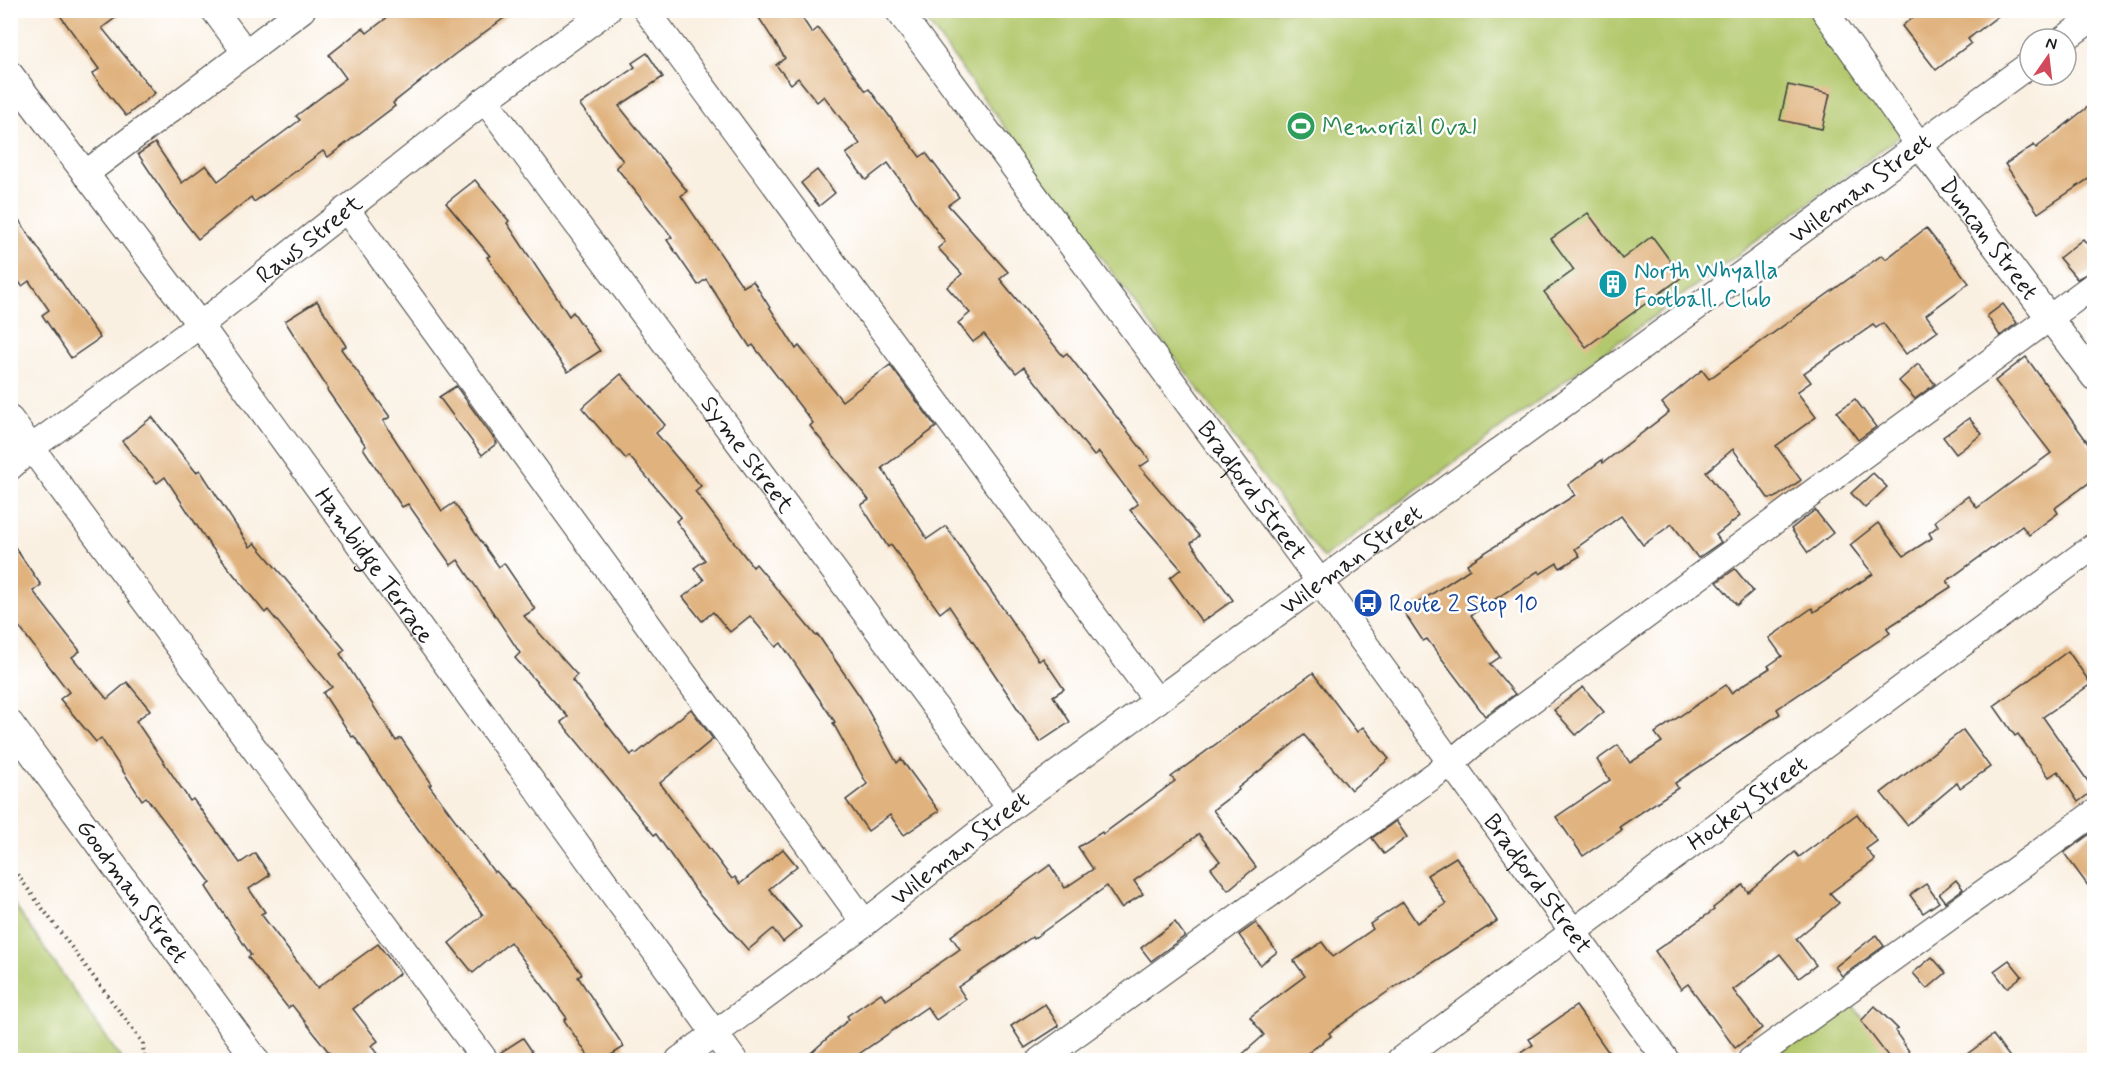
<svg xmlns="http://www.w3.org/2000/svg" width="2105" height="1071" font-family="Mynerve,sans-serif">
  <rect width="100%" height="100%" fill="#fff"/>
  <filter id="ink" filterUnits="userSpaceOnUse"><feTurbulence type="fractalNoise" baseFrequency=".0167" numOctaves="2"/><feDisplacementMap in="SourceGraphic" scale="12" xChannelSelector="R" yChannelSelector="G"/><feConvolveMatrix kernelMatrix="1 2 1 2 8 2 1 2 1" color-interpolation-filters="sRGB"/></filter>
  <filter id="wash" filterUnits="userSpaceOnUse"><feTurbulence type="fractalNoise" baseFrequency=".008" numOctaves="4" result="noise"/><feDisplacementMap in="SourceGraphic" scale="24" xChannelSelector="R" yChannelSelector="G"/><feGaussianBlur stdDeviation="1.35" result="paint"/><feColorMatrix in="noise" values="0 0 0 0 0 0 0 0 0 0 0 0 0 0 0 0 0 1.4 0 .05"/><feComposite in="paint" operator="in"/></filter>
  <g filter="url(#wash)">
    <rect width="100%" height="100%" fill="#faf0e2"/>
    <g fill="#b2c86c" stroke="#677244" stroke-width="1.5">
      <path d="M919,11H1812L1903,134L1323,558Z"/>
      <path d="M11,900L122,1060H11Z"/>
      <path d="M1849,1000L1894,1060H1769Z"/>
    </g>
    <g id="blocks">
      <g fill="#e0b27e">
        <path d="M56,10H126L102,28L155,93L126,116L92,74L99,69Z"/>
        <path d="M397,10H515L455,54L393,103L395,106L328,157L323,151L254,202L251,197L198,239L165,197L166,196L138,154L155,143L182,183L206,165L218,181L300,120L296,116L346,78L329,55L363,28L367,33Z"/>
        <path d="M754,10H797L812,33L818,28L866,91L869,89L920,157L926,153L959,197L948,205L1008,272L1000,279L1063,356L1067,353L1150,460L1140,467L1199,536L1191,543L1233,600L1202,622L1170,578L1181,569L1130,510L1138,504L1099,452L1094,456L1024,367L1016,373L984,334L973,342L958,323L970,313L947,287L962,274L938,248L945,242L888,163L866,180L846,154L860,144L824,96L817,102L798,78L791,84L776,65L785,58Z"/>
        <path d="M1922,10H2006L1968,39L1971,43L1936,70L1902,26Z"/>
        <path d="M647,53L663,77L619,106L687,191L681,196L743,287L753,281L796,349L799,346L842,401L890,365L936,427L882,468L927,539L946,526L1039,661L1043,658L1064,689L1053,696L1070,722L1040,742L949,606L940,613L891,545L888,547L861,505L869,500L810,426L813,423L753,345L750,347L706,279L698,285L667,240L672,237L616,167L623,161L580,105L635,67L632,63Z"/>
        <path d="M1788,85L1830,94L1822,129L1780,120Z"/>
        <path d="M2094,102V175L2038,213L2005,164L2034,145L2036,148Z"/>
        <path d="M817,170L835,193L819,206L801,183Z"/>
        <path d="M475,180L509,221L507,223L569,316L573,312L600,351L568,372L524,312L487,257L490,256L446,203Z"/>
        <path d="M10,207L100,338L71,358L42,315L49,310L29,281L22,286L10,270Z"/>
        <path d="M1588,213L1622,259L1652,236L1682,277L1586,347L1544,292L1574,270L1551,239Z"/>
        <path d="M1926,228L1969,283L1926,315L1938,331L1906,354L1883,323L1876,328L1873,325L1804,373L1811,382L1797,392L1816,417L1776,446L1801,480L1775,498H1768L1733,449L1706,472L1740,516L1716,535L1721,542L1698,558L1672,524L1643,545L1621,516L1575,549L1580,556L1560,568L1557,563L1540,574L1538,571L1471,615L1500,657L1490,664L1515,694L1485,716L1427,639L1423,641L1404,612L1470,569L1467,564L1575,495L1568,485L1602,460L1603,463L1669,412L1662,403L1702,370L1709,379L1882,255L1886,259Z"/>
        <path d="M2083,239L2094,253V270L2077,279L2059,258Z"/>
        <path d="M317,301L346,346L341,349L390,417L383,421L442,511L454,503L499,567L504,563L535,609L524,616L577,675L572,680L631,755L634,752L636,754L691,709L713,739L660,783L732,879L735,877L740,884L783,849L797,866L769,889L801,927L783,942L773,929L748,950L696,891L656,834L654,835L561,722L568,717L515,658L520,653L458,560L451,565L408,504L402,507L363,448L366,446L327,390L328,389L285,321Z"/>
        <path d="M2003,304L2017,323L2000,336L1987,316Z"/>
        <path d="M2026,357L2094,451V479L2055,508L2058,513L2029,535L2022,526L1947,581L1951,587L1887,628L1890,633L1777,709L1780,714L1675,783L1678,788L1619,827L1622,830L1583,856L1556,817L1610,780L1597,760L1618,745L1630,763L1662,742L1655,733L1726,685L1731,693L1770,668L1768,666L1782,656L1769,638L1812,608L1814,612L1873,574L1850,545L1878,523L1904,556L1932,538L1929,533L1938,526L1935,521L1968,496L1977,508L2051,453L1995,381Z"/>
        <path d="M1918,364L1935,384L1915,399L1899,381Z"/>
        <path d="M621,374L665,425L656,433L701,486L695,491L753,567L756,564L816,636L818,635L861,698L897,763L901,759L939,811L904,835L890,815L868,831L846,800L867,784L833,723L835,722L781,643L776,647L750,616L730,632L713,612L702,621L683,597L704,580L694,568L705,560L676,521L681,517L629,456L626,459L582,408Z"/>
        <path d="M456,386L497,443L482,455L439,397Z"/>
        <path d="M1855,399L1876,427L1858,440L1837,412Z"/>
        <path d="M152,417L196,472L200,470L250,547L255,543L345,650L340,654L396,741L401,738L432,784L429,785L494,872L496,871L550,931L582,974L578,977L624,1047L603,1060H591L564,1020L567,1018L510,942L473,973L449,943L483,915L398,802L354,736L352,737L323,693L332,687L268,610L265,613L209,544L165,477L157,483L122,441Z"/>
        <path d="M1969,418L1982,434L1956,454L1943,437Z"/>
        <path d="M1873,473L1887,487L1865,508L1851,493Z"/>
        <path d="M1815,510L1833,533L1808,553L1791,529Z"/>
        <path d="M10,540L41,585L33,591L80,651L72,657L107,699L127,682L150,710L136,721L190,801L193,799L240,863L255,853L270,875L249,889L265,912L261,914L317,988L378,944L400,973L353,1009L378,1041L371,1046L382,1060H335L292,1005L288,1008L248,957L251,955L206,887L211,883L146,797L142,800L101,738L96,742L60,699L69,692L10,615Z"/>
        <path d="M1735,569L1753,591L1737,605L1717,582Z"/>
        <path d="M2068,651L2091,684L2043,717L2094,790L2078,802L2058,771L2049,777L2018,734L2015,736L1994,706Z"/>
        <path d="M1313,673L1357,732L1363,727L1389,759L1351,790L1304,735L1238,788L1239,790L1213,810L1256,867L1228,890L1211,868L1220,861L1199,834L1134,881L1143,894L1121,908L1107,886L1033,939L1032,937L958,987L966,999L936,1020L927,1007L850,1060H803L849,1019L847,1016L881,993L886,1000L960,949L951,936L1050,865L1065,888L1093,869L1078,847L1102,832L1103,834L1175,781L1171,777Z"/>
        <path d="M1583,687L1604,712L1576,735L1554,710Z"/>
        <path d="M1963,730L1990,767L1960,788L1957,783L1907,825L1881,793Z"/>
        <path d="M1857,814L1877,841L1866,849L1875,860L1830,893L1839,903L1796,939L1816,965L1799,978L1780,954L1733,990L1762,1028L1735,1048L1688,984L1681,989L1655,951L1714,910L1713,908L1743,885L1748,892L1795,852L1799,857Z"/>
        <path d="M1396,821L1407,837L1384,854L1372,838Z"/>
        <path d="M2094,831V894L2064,853Z"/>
        <path d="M1456,857L1497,921L1393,988L1329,1033L1331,1036L1298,1060H1236L1264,1035L1250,1017L1305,976L1294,961L1322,942L1333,957L1373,929L1370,924L1403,902L1417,923L1446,904L1427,875Z"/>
        <path d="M1956,880L1963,889L1945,902L1939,894Z"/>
        <path d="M1926,884L1939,902L1923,913L1910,895Z"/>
        <path d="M1175,922L1185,936L1151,961L1141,948Z"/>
        <path d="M1256,923L1277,952L1260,965L1239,935Z"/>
        <path d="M1876,935L1884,946L1842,976L1835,967Z"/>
        <path d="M1932,957L1946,973L1927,989L1913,973Z"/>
        <path d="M2009,960L2022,976L2007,988L1994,971Z"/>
        <path d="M1045,1004L1059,1026L1025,1048L1011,1026Z"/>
        <path d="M1576,1006L1614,1060H1509L1533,1045L1529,1039Z"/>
        <path d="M1875,1006L1898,1029L1895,1031L1915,1060H1891L1861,1021Z"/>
        <path d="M1993,1035L2012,1060H1959Z"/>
        <path d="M523,1038L538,1060H500L498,1054Z"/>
      </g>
    </g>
  </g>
  <g filter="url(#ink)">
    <use href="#blocks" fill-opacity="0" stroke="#3d3c3a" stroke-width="1.5"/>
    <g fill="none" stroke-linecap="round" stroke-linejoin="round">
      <g stroke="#3d3c3a" stroke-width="28">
        <g id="minor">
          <path d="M214,10L246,53"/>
          <path d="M646,10L1157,701"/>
          <path id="s1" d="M898,10L1320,582L1666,1060"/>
          <path id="s2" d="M1824,10L1919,145L2094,377"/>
          <path d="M2064,39L2094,17"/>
          <path id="s3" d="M10,74L200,325L734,1060"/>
          <path id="s4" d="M485,100L1010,808"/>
          <path d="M85,174L302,10"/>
          <path d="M346,209L865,923"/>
          <path d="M10,419L485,1060"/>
          <path id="s5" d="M10,467L31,448L200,325L485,100L608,10"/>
          <path id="s6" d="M10,723L256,1060"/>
          <path id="s7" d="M679,1060L865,923L1010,808L2030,64"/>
          <path d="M1040,1060L1451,763L1479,739L2094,285"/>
          <path id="s8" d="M1400,1060L2094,546"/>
          <path d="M1751,1060L2094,813"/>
        </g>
      </g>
      <path stroke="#3d3c3a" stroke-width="4" stroke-dasharray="1.5 4.5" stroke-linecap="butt" d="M10,865L143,1043L144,1060"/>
      <use href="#minor" stroke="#fff" stroke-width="26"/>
    </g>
  </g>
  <defs>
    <g id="stadium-disc" transform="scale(1.5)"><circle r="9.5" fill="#2e9e5b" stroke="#fff"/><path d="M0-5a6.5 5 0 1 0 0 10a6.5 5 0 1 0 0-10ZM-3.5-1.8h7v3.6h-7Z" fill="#fff"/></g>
    <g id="building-disc" transform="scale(1.5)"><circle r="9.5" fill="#0f9aa8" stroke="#fff"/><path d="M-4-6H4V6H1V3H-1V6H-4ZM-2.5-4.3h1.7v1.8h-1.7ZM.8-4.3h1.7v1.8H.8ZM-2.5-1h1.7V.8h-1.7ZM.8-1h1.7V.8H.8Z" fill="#fff"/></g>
    <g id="bus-disc" transform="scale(1.5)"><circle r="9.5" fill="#1a4fb4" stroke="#fff"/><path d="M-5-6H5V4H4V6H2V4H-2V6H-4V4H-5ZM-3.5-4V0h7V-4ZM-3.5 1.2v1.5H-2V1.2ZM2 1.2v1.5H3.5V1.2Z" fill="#fff"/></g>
  </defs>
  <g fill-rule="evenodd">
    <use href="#stadium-disc" x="1301" y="126"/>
    <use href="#building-disc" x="1613" y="284"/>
    <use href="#bus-disc" x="1368" y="603"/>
  </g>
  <g text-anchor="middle" stroke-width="5" stroke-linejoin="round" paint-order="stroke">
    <g font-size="24" fill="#27864d" stroke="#fff" text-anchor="start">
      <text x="1322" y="134">Memorial Oval</text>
    </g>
    <g font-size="24" fill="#1c1c1c" stroke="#fff">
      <text dy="8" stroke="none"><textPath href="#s7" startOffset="1468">Wileman Street</textPath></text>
      <text dy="8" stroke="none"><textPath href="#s5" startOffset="376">Raws Street</textPath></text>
      <text dy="8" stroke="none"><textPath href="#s2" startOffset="282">Duncan Street</textPath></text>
      <text dy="8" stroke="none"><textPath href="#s4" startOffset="441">Syme Street</textPath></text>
      <text dy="8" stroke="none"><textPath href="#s1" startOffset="597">Bradford Street</textPath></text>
      <text dy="8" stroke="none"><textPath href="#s7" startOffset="838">Wileman Street</textPath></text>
      <text dy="8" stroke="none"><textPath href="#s3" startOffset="612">Hambidge Terrace</textPath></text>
      <text dy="8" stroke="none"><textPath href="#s8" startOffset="432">Hockey Street</textPath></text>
      <text dy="8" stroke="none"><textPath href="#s7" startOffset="352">Wileman Street</textPath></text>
      <text dy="8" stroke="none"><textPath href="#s1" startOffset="1083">Bradford Street</textPath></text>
      <text dy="8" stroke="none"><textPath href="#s6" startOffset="208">Goodman Street</textPath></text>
    </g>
    <g font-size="24" fill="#0d838f" stroke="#fff" text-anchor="start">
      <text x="1634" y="278">North Whyalla<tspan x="1634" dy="28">Football. Club</tspan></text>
    </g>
    <g font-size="24" fill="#164399" stroke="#fff" text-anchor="start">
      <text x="1389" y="611">Route 2 Stop 10</text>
    </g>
  </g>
  <rect width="2105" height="1071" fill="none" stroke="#fff" stroke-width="36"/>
  <g transform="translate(2048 57) rotate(14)"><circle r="28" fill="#ffffff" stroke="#a4a4a4" stroke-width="1.5"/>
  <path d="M0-4.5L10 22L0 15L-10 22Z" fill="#d1495b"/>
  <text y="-9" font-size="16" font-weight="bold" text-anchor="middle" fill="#1c1c1c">N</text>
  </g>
</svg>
